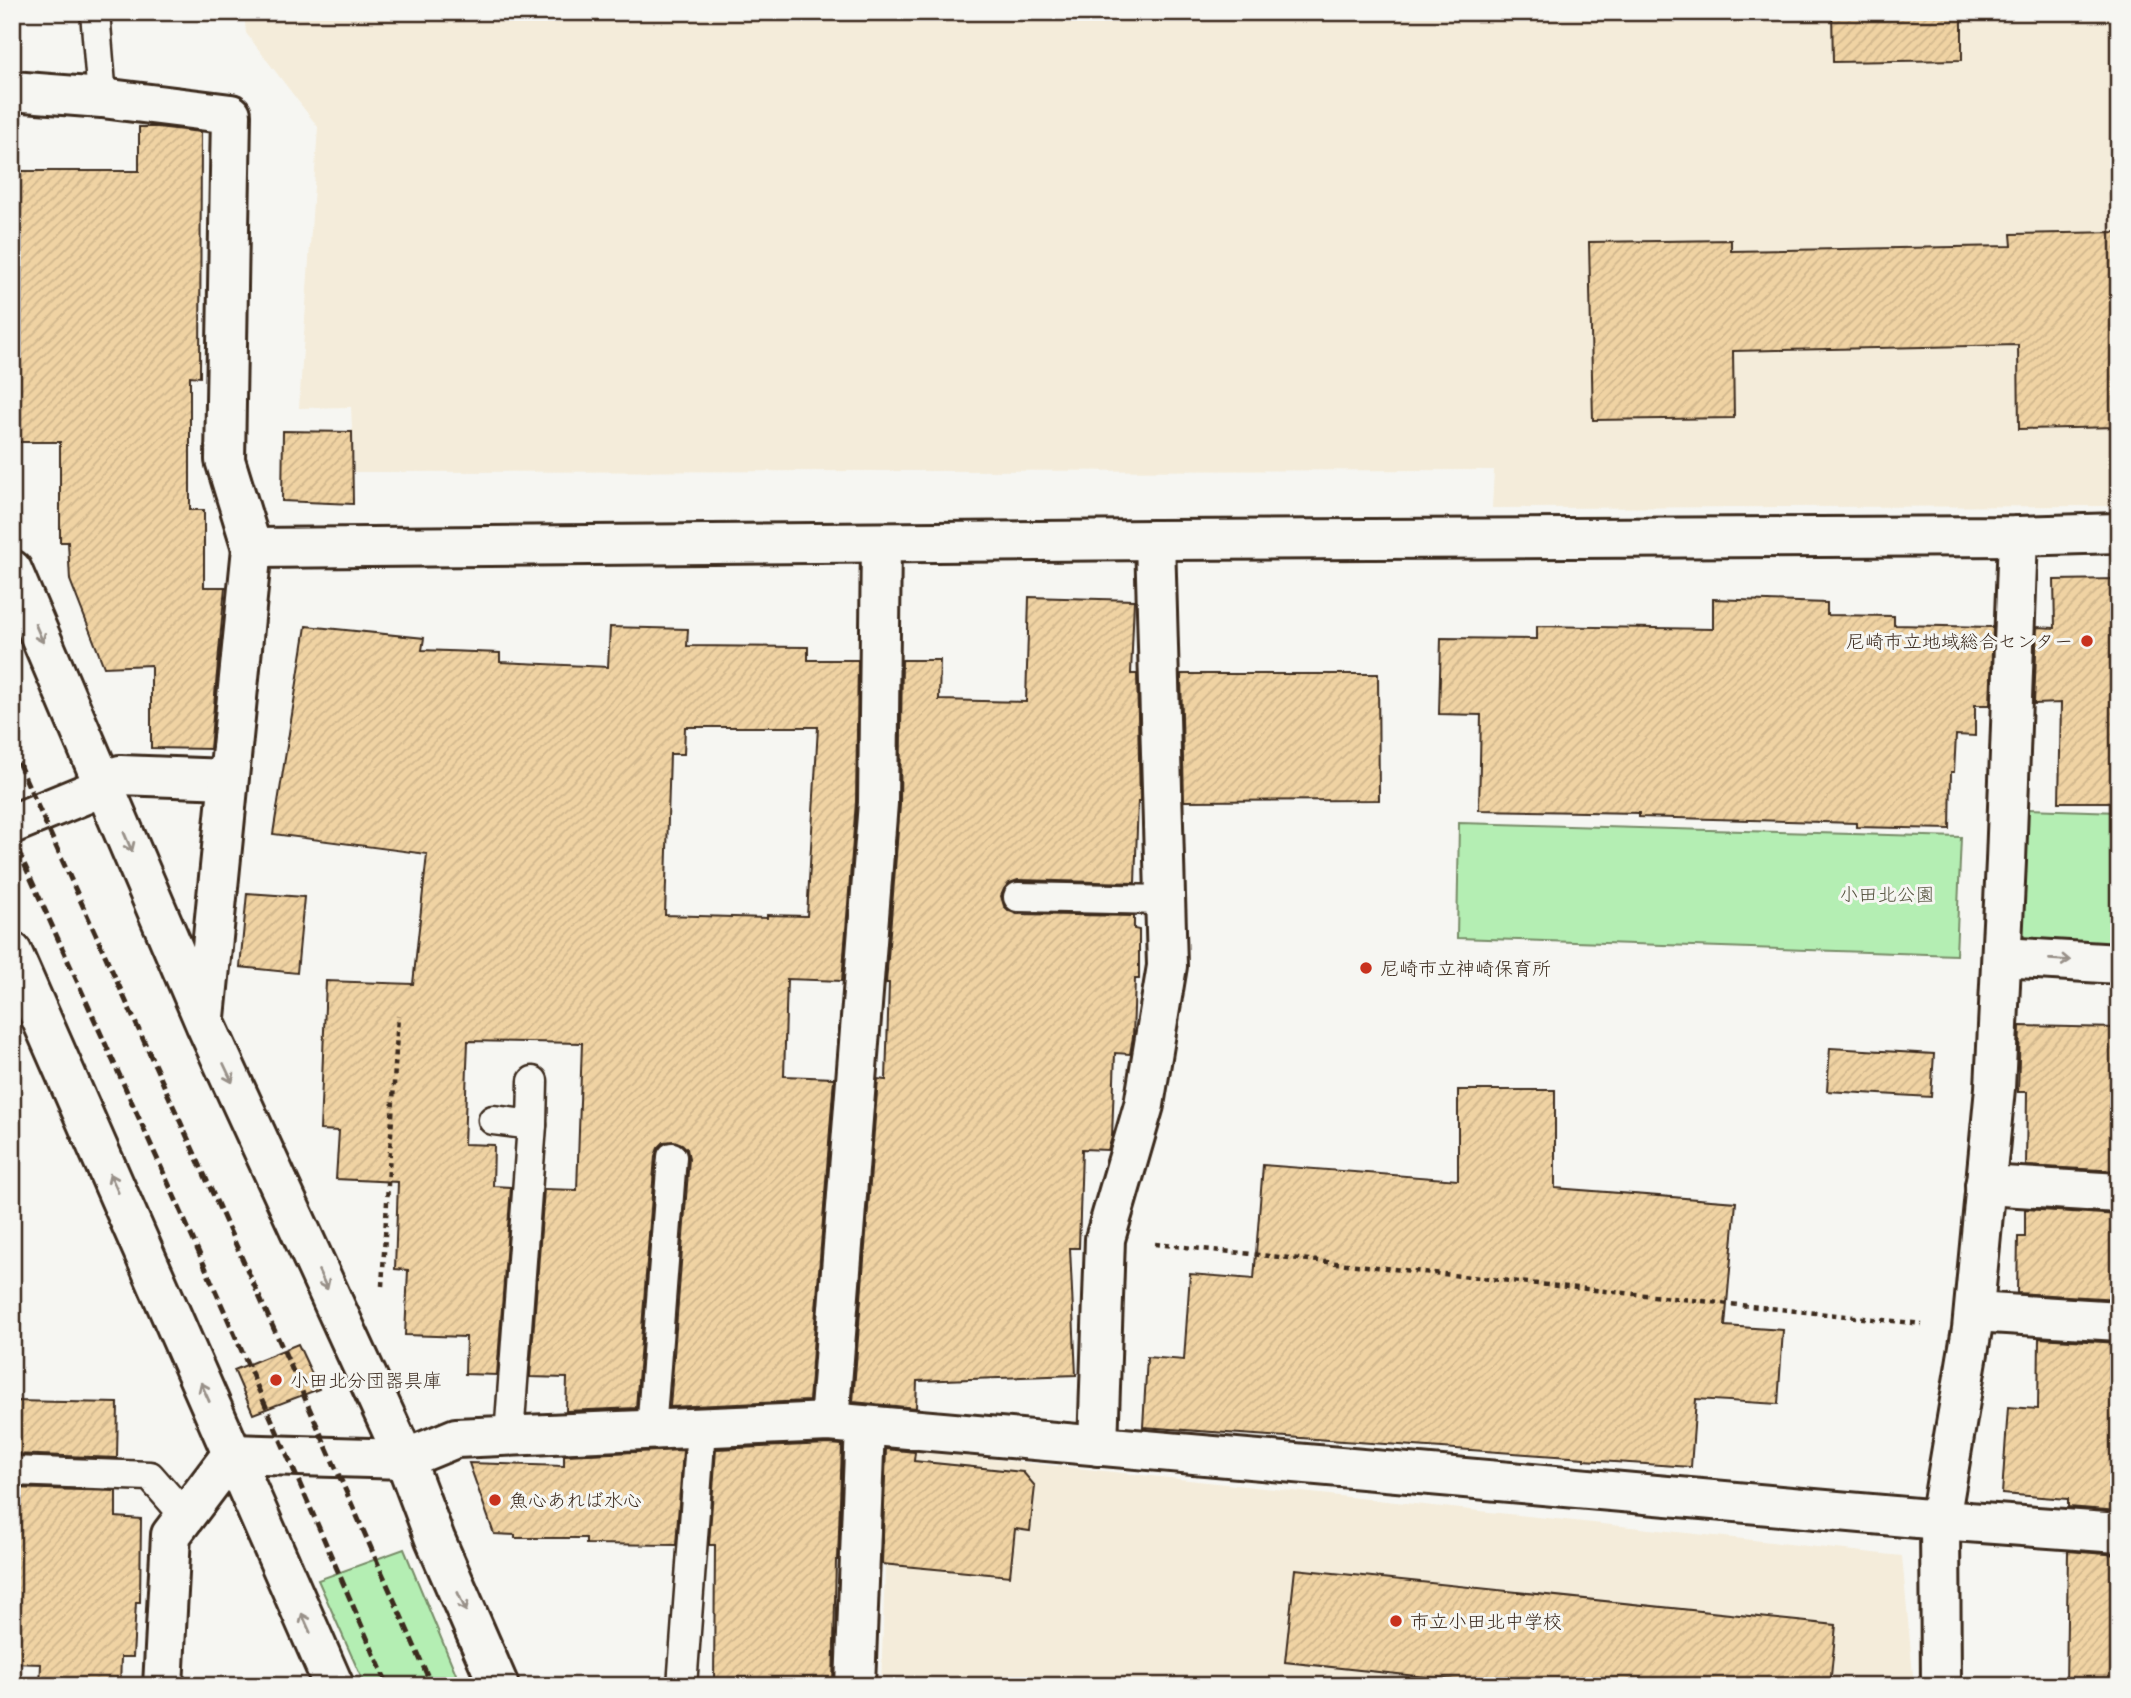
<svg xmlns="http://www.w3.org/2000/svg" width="2131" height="1698" font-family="Kalam,'Klee One',sans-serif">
  <defs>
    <pattern id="building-hatch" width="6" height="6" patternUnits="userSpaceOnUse" patternTransform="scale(1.75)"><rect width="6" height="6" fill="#f0d3a3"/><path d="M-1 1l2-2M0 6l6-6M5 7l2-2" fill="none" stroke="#cfb58c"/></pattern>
  </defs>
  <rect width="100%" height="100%" fill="#f6f6f2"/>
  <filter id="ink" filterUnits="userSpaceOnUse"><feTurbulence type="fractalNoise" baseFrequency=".0143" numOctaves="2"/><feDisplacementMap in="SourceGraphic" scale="14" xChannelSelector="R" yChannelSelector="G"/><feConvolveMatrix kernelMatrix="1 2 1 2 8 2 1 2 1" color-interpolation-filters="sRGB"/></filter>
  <g filter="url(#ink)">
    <g fill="#f4ecda">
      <path d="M244,12H2119V506L1492,508L1494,470L354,472L351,407L299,408L318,127L246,33Z"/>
      <path d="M889,1448L1902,1556L1914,1686H881Z"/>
    </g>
    <g fill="#b4eeb3" stroke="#788c68" stroke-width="2">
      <path d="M2027,809L2119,812V948L2020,943Z"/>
      <path d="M1459,823L1961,837L1956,955L1457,938Z"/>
      <path d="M404,1549L461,1686H365L318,1580Z"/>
    </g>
    <g fill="url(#building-hatch)" stroke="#3b2a1e" stroke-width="2" fill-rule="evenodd">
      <path d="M1832,12H1962V60L1833,62Z"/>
      <path d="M139,127H157L201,132L200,377L190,376V510H204V587H225L210,749L151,748V665L104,667L70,580L68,542H60V442H12V171H139Z"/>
      <path d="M2119,232V427L2019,429L2018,345L1733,351L1734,418L1593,420L1589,242L1731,240V251L2012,246L2011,234Z"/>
      <path d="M283,431L352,432L353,504L282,501Z"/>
      <path d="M2119,579V802H2059L2061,703L2034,704L2037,627L2055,628L2054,580Z"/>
      <path d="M1029,597L1134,600L1131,674H1137L1140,801H1138L1135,883L1018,880L1009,883L1004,889L1001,896L1004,906L1009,911L1017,914L1134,916V929L1139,930V979H1135L1133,1037L1130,1054L1115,1053L1112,1137L1108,1150L1082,1149L1079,1248H1070L1076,1375L917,1381L916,1408L853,1402L878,1079L886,1080L889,983H886L900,805L902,660H940L939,700L1026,702Z"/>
      <path d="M1713,599L1827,603V615L1894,616V625L1993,627L1990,705H1975V736L1956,735L1954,772H1951L1950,829L1856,827V823L1639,817V813L1479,810L1481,715L1439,714L1441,638L1537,639V626L1713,629Z"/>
      <path d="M306,626L424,638L422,650L500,653V662L608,667L610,627L688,629L687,646L808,647V660H858L856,802L842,981L787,979L784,1076L834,1078L809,1401L670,1407L689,1158L687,1149L682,1144L674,1141L664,1142L658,1148L655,1156L636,1408L566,1411L567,1378L530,1377L544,1189L577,1190L582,1043L468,1041L464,1144L494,1145L493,1186L511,1187L497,1375L465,1374L466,1337L405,1335L408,1270L395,1269L398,1182L336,1179L339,1131L320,1130L326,981L413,984L427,854L273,834ZM685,727H818L807,916L767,915V918L665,915L670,754H684Z"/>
      <path d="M1181,674H1378L1379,800L1184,801Z"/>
      <path d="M247,893L304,897L297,973L240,967Z"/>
      <path d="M2020,1026L2119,1028V1171L2026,1166L2027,1092H2018Z"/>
      <path d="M1830,1048L1934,1054L1931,1097L1827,1091Z"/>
      <path d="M1458,1090H1555V1188L1736,1202L1725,1326L1783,1330L1778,1404L1696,1399L1691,1467L1584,1460V1458L1143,1427L1147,1357L1184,1360L1190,1274L1254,1279L1263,1165L1458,1180Z"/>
      <path d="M2025,1209L2119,1215V1299L2017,1293L2018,1237H2025Z"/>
      <path d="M2039,1338L2119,1343V1511L2068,1507V1499L2002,1494L2008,1407L2038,1409Z"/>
      <path d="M298,1344L319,1389L253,1414L234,1370Z"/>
      <path d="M12,1401L118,1403L117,1458L12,1454Z"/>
      <path d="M829,1444L842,1445L838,1560H836L833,1686H714L715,1545H709L716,1449Z"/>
      <path d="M886,1449L915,1452L914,1461L1023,1472L1035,1486L1030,1531L1015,1529L1010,1576L882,1564Z"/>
      <path d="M683,1450L676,1545L586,1544V1538H515V1535L494,1534L469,1463L564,1466V1455Z"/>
      <path d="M12,1488L116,1491V1517L141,1519L140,1602H136L133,1657H121L120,1686H40L41,1664L12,1663Z"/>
      <path d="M2068,1551L2119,1555V1686H2066Z"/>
      <path d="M1295,1569L1836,1625L1830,1686H1510L1285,1662Z"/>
    </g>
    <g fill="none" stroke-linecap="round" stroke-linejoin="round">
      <g stroke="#3b2a1e" stroke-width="33">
        <g id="service">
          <path d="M95,12L102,98"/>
          <path d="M1018,897L1165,900"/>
          <path d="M493,1120L532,1125"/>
          <path d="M651,1431L672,1157"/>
          <path d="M509,1436L532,1125L533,1081"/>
          <path d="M12,1471L150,1476L185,1516"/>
          <path d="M682,1686L701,1429"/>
        </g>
      </g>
      <g stroke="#3b2a1e" stroke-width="44">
        <g id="minor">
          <path d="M12,91L102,98L231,114L225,460L252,548L1155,540L2018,536L2119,533"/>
          <path d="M12,570L205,1023L405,1459L435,1539L499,1686"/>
          <path d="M12,824L105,786L120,775L228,779"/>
          <path d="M12,952L334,1686"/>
          <path d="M2002,957L2119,964"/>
          <path d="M205,1017L252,548"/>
          <path d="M1985,1185L2119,1193"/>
          <path d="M1974,1312L2119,1321"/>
          <path d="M829,1422L878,803L881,543"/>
          <path d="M1098,1446L1105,1239L1144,1105L1167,966L1155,540"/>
          <path d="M163,1686L171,1535L232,1454L405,1459L456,1438L829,1422L1940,1520L2119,1533"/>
          <path d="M855,1686L865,1426"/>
          <path d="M1941,1686L1940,1520L1972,1329L1995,1088L2006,861L2018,536"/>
        </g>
      </g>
      <g stroke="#3b2a1e" stroke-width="4.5" stroke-dasharray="5 5" stroke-linecap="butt">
        <path d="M1155,1244L1922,1324"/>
        <path d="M382,1286L398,1016"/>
      </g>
      <use href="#service" stroke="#f6f6f2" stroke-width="28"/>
      <use href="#minor" stroke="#f6f6f2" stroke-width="38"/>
      <g stroke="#3b2a1e" stroke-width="5" stroke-dasharray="10 5" stroke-linecap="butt">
        <path d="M12,749L292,1369L432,1686"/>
        <path d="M12,837L175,1198L388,1686"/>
      </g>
    </g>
    <defs><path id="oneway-shaft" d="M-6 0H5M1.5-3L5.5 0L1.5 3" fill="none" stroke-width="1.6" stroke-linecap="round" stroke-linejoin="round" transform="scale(1.75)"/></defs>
    <g stroke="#989088">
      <use href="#oneway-shaft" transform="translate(39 633) rotate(67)"/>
      <use href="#oneway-shaft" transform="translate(128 842) rotate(67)"/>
      <use href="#oneway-shaft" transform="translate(2060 960) rotate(4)"/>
      <use href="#oneway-shaft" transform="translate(228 1073) rotate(65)"/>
      <use href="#oneway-shaft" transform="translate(114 1183) rotate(-114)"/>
      <use href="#oneway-shaft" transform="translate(323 1280) rotate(65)"/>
      <use href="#oneway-shaft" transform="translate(205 1392) rotate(-114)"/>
      <use href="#oneway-shaft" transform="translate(462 1602) rotate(66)"/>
      <use href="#oneway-shaft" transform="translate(306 1623) rotate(-114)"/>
    </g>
  </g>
  <g fill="#c8321e" stroke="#f6f6f2" stroke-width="2.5">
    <circle cx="2087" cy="641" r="7"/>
    <circle cx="1366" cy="968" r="7"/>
    <circle cx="276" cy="1380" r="7"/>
    <circle cx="495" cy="1500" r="7"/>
    <circle cx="1396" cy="1621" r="7"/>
  </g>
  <g text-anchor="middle" stroke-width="6" stroke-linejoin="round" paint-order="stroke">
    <g font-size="19" fill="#3b2a1e" stroke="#f6f6f2" text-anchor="start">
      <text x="2073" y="648" text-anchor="end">尼崎市立地域総合センター</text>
      <text x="1380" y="975">尼崎市立神崎保育所</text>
      <text x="290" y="1387">小田北分団器具庫</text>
      <text x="509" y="1507">魚心あれば水心</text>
      <text x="1410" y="1628">市立小田北中学校</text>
    </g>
    <g font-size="19" fill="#53513c" stroke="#f6f6f2">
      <text x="1887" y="901">小田北公園</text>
    </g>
  </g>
  <rect width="2131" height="1698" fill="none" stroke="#f6f6f2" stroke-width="42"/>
  <rect x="21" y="21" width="2089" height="1656" fill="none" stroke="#3b2a1e" stroke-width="2.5" filter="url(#ink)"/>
</svg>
